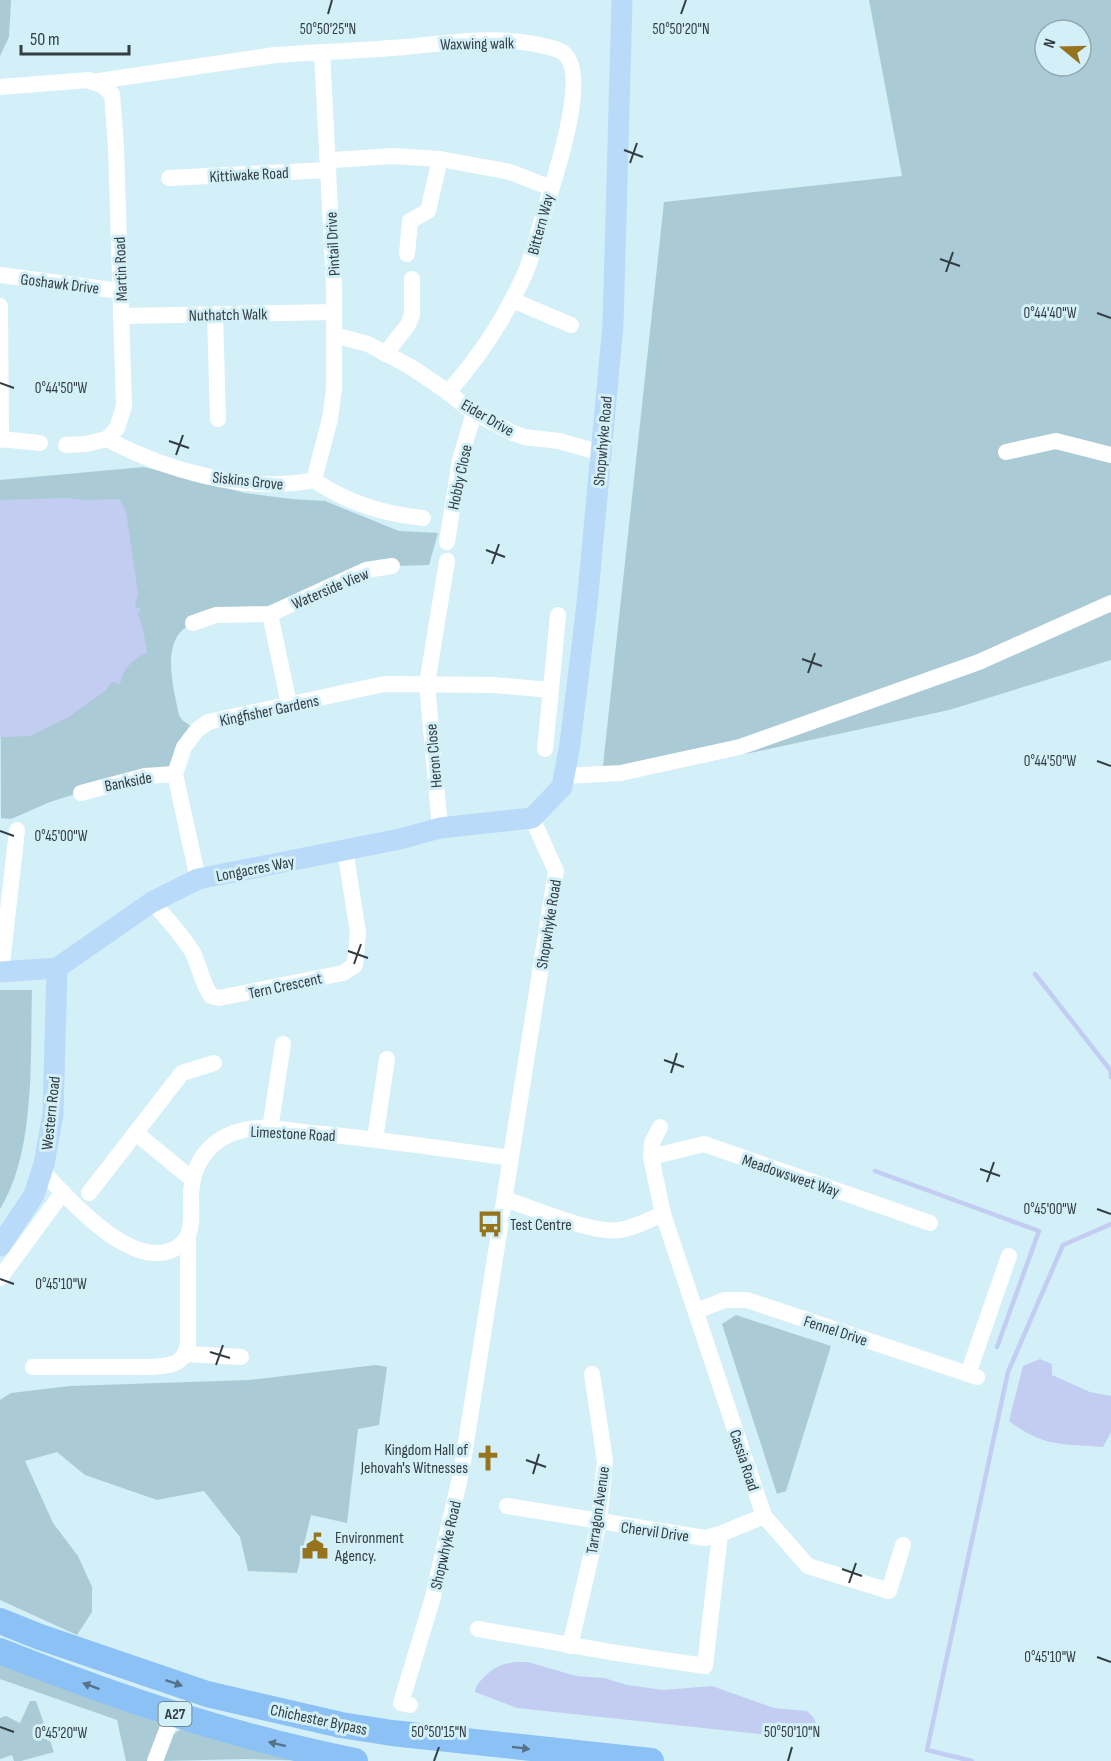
<svg xmlns="http://www.w3.org/2000/svg" width="1111" height="1761" font-family="'Sofia Sans Condensed',sans-serif">
  <rect width="100%" height="100%" fill="#d3eff8"/>
  <g fill="#aacbd6" fill-rule="evenodd">
    <path d="M0,0H11L9,37L0,56Z"/>
    <path d="M869,0H1111V660L949,710L625,780L602,775L664,202L902,176ZM1045,30H1081V66H1045Z"/>
    <path d="M144,467L245,493L292,499L325,501L399,531L438,533L429,565L392,566L270,614L193,623C159,638 173,685 179,715L182,720L197,730L175,774L107,784L50,802L11,819L1,818L0,480Z"/>
    <path d="M0,990H32C30,1057 36,1151 0,1209Z"/>
    <path d="M736,1315L831,1346L786,1491L777,1494L722,1324Z"/>
    <path d="M376,1365L387,1367L379,1425L358,1429L347,1523L311,1515L297,1573L248,1571L240,1537L204,1491L157,1500L85,1475L57,1452L25,1461L53,1523L78,1556L92,1587V1612L77,1635L0,1600V1400L11,1393L70,1386L249,1380Z"/>
    <path d="M0,1660L154,1717L160,1727L155,1761H126L117,1720L0,1679Z"/>
    <path d="M30,1701H36L54,1752L21,1761H14L12,1755L0,1759V1718L6,1716L20,1723Z"/>
    <path d="M181,1729L311,1761L246,1759L162,1761L171,1736Z"/>
  </g>
  <g fill="#c3cdf2">
    <path d="M67,498L83,500L119,499L126,512L138,594L135,604L136,608H140V611L137,612L143,629L147,652C132,660 123,668 120,684L112,682L105,691L67,718L30,736L0,737V500Z"/>
    <path d="M1040,1359L1052,1364V1375L1090,1392L1111,1396V1432L1103,1447C1063,1444 1043,1447 1009,1421L1023,1366Z"/>
    <path d="M515,1662H528L576,1676L604,1678L627,1685L663,1690L712,1686L774,1708L807,1711L813,1717L818,1727L816,1738L807,1739L517,1708L475,1692C476,1682 491,1670 499,1666C504,1664 510,1663 515,1662Z"/>
  </g>
  <g fill="none" stroke-linecap="round" stroke-linejoin="round">
    <g stroke="#c3cdf2" stroke-width="4.5">
      <path d="M1035,974L1111,1071V1077"/>
      <path d="M875,1171L1039,1231L997,1347"/>
      <path d="M972,1761L927,1750L1008,1372L1063,1245L1111,1224"/>
    </g>
    <g stroke="#fff" stroke-width="16">
      <path d="M322,52C349,51 376,49 404,47C449,43 495,35 540,45C546,47 556,48 562,52C593,71 552,185 544,213C537,235 533,257 523,278C504,319 478,359 448,392"/>
      <path d="M92,82L275,55L322,52L334,286V389L330,419L314,480"/>
      <path d="M0,87L89,80L103,86L112,94L116,146L124,406L117,428L107,439"/>
      <path d="M327,156L333,160L392,156L440,159L510,172L551,188"/>
      <path d="M169,178L328,170"/>
      <path d="M407,254L410,221L428,211L440,159"/>
      <path d="M0,275L120,291"/>
      <path d="M512,300L571,325"/>
      <path d="M0,306L1,440"/>
      <path d="M215,315L218,419"/>
      <path d="M121,316L334,312"/>
      <path d="M334,335L368,344L411,367L445,390L471,411L513,433L524,437L559,441L601,453"/>
      <path d="M385,354L408,325L412,315V279"/>
      <path d="M0,439L40,443"/>
      <path d="M107,439C165,470 247,494 314,480C347,503 383,514 423,518"/>
      <path d="M66,445L86,444L107,439"/>
      <path d="M1006,452L1056,441L1111,455"/>
      <path d="M447,542L460,460L474,413"/>
      <path d="M270,614L289,704"/>
      <path d="M193,623L216,615L270,614L366,570L392,566"/>
      <path d="M545,749L551,690"/>
      <path d="M564,776L621,773L740,747L979,662L1111,603"/>
      <path d="M81,793L145,776L175,774"/>
      <path d="M440,828L427,684L447,561"/>
      <path d="M198,879L175,774L184,747L197,730L208,722L384,684L493,685L551,690L558,615"/>
      <path d="M152,902C166,918 182,934 193,953C200,968 202,983 211,996L219,998L343,973L355,965L358,932L345,850"/>
      <path d="M1,972L17,830"/>
      <path d="M660,1127L652,1143L651,1157L663,1214L764,1516L808,1566L889,1591L903,1545"/>
      <path d="M270,1129L283,1044"/>
      <path d="M137,1134L192,1179"/>
      <path d="M375,1139L387,1059"/>
      <path d="M651,1157L704,1144L930,1223"/>
      <path d="M42,1171C68,1198 128,1268 172,1250C179,1247 185,1243 188,1235C193,1223 191,1208 191,1195C192,1162 211,1137 244,1130C265,1125 291,1131 312,1133C379,1139 445,1149 511,1158"/>
      <path d="M89,1193L182,1073L214,1063"/>
      <path d="M505,1199C532,1208 592,1234 619,1230C634,1228 649,1220 663,1214"/>
      <path d="M0,1278L63,1192"/>
      <path d="M696,1311L725,1300H747L977,1377"/>
      <path d="M186,1354L241,1357"/>
      <path d="M33,1367H151C170,1366 184,1365 188,1344V1237"/>
      <path d="M968,1374L1009,1256"/>
      <path d="M507,1506L705,1538L720,1534L764,1516"/>
      <path d="M478,1629L605,1651"/>
      <path d="M570,1646L599,1522L605,1461L592,1374"/>
      <path d="M610,1652L705,1666L720,1534"/>
      <path d="M410,1705L401,1703L433,1597L462,1468L556,871L532,818"/>
      <path d="M155,1761L173,1714"/>
    </g>
    <g stroke="#b9daf8" stroke-width="21">
      <path d="M0,972L57,968L152,902L198,879L400,839L440,828L532,818L562,787L570,744L587,604L613,325L622,0"/>
      <path d="M0,1246L34,1195L44,1164L53,1114L57,968"/>
    </g>
    <g stroke="#8bc1f4" stroke-width="26">
      <path d="M0,1621L40,1637L207,1694L341,1725L392,1733L651,1761"/>
      <path d="M0,1651C115,1697 233,1737 355,1761"/>
    </g>
  </g>
  <defs><path id="oneway-solid" d="M-6-.8H1V-3.2L6.5 0L1 3.2V.8H-6Z" transform="scale(1.5)"/></defs>
  <g fill="#567289">
    <use href="#oneway-solid" transform="translate(174 1683) rotate(19)"/>
    <use href="#oneway-solid" transform="translate(91 1686) rotate(-160)"/>
    <use href="#oneway-solid" transform="translate(277 1744) rotate(-166)"/>
    <use href="#oneway-solid" transform="translate(521 1748) rotate(7)"/>
  </g>
  <path fill="none" stroke="#333e42" stroke-width="2" d="M328,14L332,0M681,14L686,0M624,150L643,157M630,163L637,143M940,259L960,266M946,272L953,252M1097,313L1111,318M0,383L14,388M169,441L189,448M176,455L183,435M486,550L505,557M492,564L499,544M802,659L822,666M808,673L815,653M1097,761L1111,766M0,831L14,836M348,951L368,958M354,964L361,944M664,1060L684,1067M671,1073L677,1053M980,1169L1000,1176M987,1182L994,1162M1097,1209L1111,1214M0,1279L14,1284M210,1352L230,1358M216,1365L223,1345M526,1460L546,1467M533,1474L539,1454M842,1569L862,1576M849,1583L856,1563M1097,1657L1111,1662M0,1727L14,1732M434,1761L439,1747M788,1761L792,1747"/>
  <defs>
    <g id="bus-bare" transform="scale(2.07)"><path d="M-5-6H5V4H4V6H2V4H-2V6H-4V4H-5ZM-3.5-4V0h7V-4ZM-3.5 1.2v1.5H-2V1.2ZM2 1.2v1.5H3.5V1.2Z" fill="#96731d" stroke="#d3eff8" stroke-width="2.5" paint-order="stroke"/></g>
    <g id="church-bare" transform="scale(2.07)"><path d="M-1.2-6h2.4v3.5h3.3v2.4h-3.3V6h-2.4V-.1h-3.3v-2.4h3.3Z" fill="#96731d" stroke="#d3eff8" stroke-width="2.5" paint-order="stroke"/></g>
    <g id="civic-bare" transform="scale(2.07)"><path d="M-.6-6.5H3V-4.5H.6V-3L4-1V1h2V6H-6V1h2V-1L-.6-3ZM-1.2 2.5V6h2.4V2.5Z" fill="#96731d" stroke="#d3eff8" stroke-width="2.5" paint-order="stroke"/></g>
  </defs>
  <g fill-rule="evenodd">
    <use href="#bus-bare" x="490" y="1224"/>
    <use href="#church-bare" x="488" y="1458"/>
    <use href="#civic-bare" x="315" y="1546"/>
  </g>
  <g text-anchor="middle" stroke-width="6" stroke-linejoin="round" paint-order="stroke">
    <rect fill="#d3eff8" stroke="#637379" stroke-width="1.5" x="158.5" y="1702" width="33" height="24" rx="4.5"/>
    <g font-size="15" font-weight="bold" fill="#333e42">
      <text x="175" y="1719">A27</text>
    </g>
    <g font-size="16" fill="#333e42" stroke="#d3eff8">
      <text transform="translate(477 43) rotate(-1)" y="6">Waxwing walk</text>
      <text transform="translate(249 174) rotate(-3)" y="6">Kittiwake Road</text>
      <text transform="translate(540 224) rotate(-75)" y="6">Bittern Way</text>
      <text transform="translate(332 244) rotate(-93)" y="6">Pintail Drive</text>
      <text transform="translate(120 269) rotate(-92)" y="6">Martin Road</text>
      <text transform="translate(60 283) rotate(7)" y="6">Goshawk Drive</text>
      <text transform="translate(228 314) rotate(-1)" y="6">Nuthatch Walk</text>
      <text transform="translate(488 417) rotate(30)" y="6">Eider Drive</text>
      <text transform="translate(602 441) rotate(-85)" y="6">Shopwhyke Road</text>
      <text transform="translate(459 477) rotate(-78)" y="6">Hobby Close</text>
      <text transform="translate(248 480) rotate(6)" y="6">Siskins Grove</text>
      <text transform="translate(330 588) rotate(-23)" y="6">Waterside View</text>
      <text transform="translate(269 710) rotate(-12)" y="6">Kingfisher Gardens</text>
      <text transform="translate(433 756) rotate(-95)" y="6">Heron Close</text>
      <text transform="translate(128 781) rotate(-11)" y="6">Bankside</text>
      <text transform="translate(255 868) rotate(-11)" y="6">Longacres Way</text>
      <text transform="translate(548 924) rotate(-81)" y="6">Shopwhyke Road</text>
      <text transform="translate(285 985) rotate(-12)" y="6">Tern Crescent</text>
      <text transform="translate(50 1113) rotate(-84)" y="6">Western Road</text>
      <text transform="translate(293 1133) rotate(3)" y="6">Limestone Road</text>
      <text transform="translate(791 1175) rotate(19)" y="6">Meadowsweet Way</text>
      <text transform="translate(836 1330) rotate(18)" y="6">Fennel Drive</text>
      <text transform="translate(745 1460) rotate(72)" y="6">Cassia Road</text>
      <text transform="translate(597 1510) rotate(-82)" y="6">Tarragon Avenue</text>
      <text transform="translate(655 1531) rotate(8)" y="6">Chervil Drive</text>
      <text transform="translate(445 1545) rotate(-77)" y="6">Shopwhyke Road</text>
      <text transform="translate(319 1719) rotate(12)" y="6">Chichester Bypass</text>
    </g>
    <g font-size="16" fill="#333e42" stroke="#d3eff8" text-anchor="start">
      <text x="510" y="1230">Test Centre</text>
      <text x="468" y="1455" text-anchor="end">Kingdom Hall of<tspan x="468" dy="18">Jehovah's Witnesses</tspan></text>
      <text x="335" y="1543">Environment<tspan x="335" dy="18">Agency.</tspan></text>
    </g>
  </g>
  <g font-size="15" text-anchor="middle" fill="#333e42" stroke="#d3eff8" stroke-width="6" stroke-linejoin="round" paint-order="stroke">
    <text x="328" y="34">50°50'25"N</text>
    <text x="681" y="34">50°50'20"N</text>
    <text x="1050" y="318">0°44'40"W</text>
    <text x="61" y="393">0°44'50"W</text>
    <text x="1050" y="766">0°44'50"W</text>
    <text x="61" y="841">0°45'00"W</text>
    <text x="1050" y="1214">0°45'00"W</text>
    <text x="61" y="1289">0°45'10"W</text>
    <text x="1050" y="1662">0°45'10"W</text>
    <text x="439" y="1737">50°50'15"N</text>
    <text x="792" y="1737">50°50'10"N</text>
    <text x="61" y="1738">0°45'20"W</text>
  </g>
  <g transform="translate(1063 48) rotate(289)"><circle r="28" fill="#d3eff8" stroke="#93a8af" stroke-width="1.5"/>
  <path d="M0-4.5L10 22L0 15L-10 22Z" fill="#96731d"/>
  <text y="-9" font-size="16" font-weight="bold" text-anchor="middle" fill="#333e42">N</text>
  </g>
  <path d="M21 45v9h108v-9" fill="none" stroke="#333e42" stroke-width="3"/>
  <text x="30" y="45" font-size="18" fill="#333e42" stroke="#d3eff8" stroke-width="4.5" paint-order="stroke">50 m</text>
</svg>
